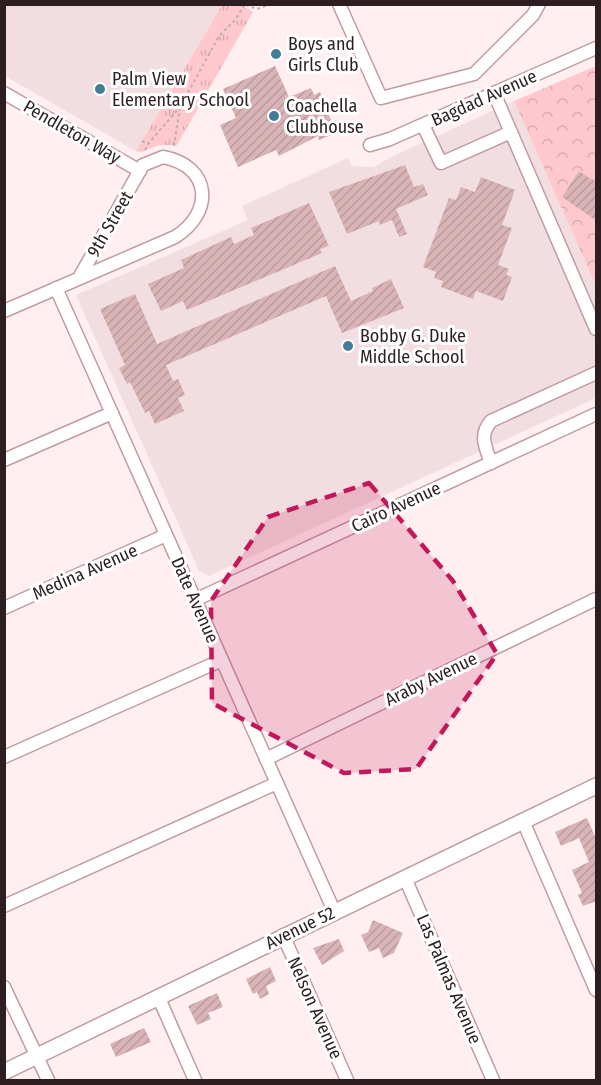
<svg xmlns="http://www.w3.org/2000/svg" width="601" height="1085" font-family="'Fira Sans Condensed',sans-serif">
  <defs>
    <pattern id="grass-tufts" width="24" height="20" patternUnits="userSpaceOnUse" patternTransform="scale(1.5)"><rect width="24" height="20" fill="#fec8ce"/><path d="M3 7l-1-3M5 7V3M7 7l1-3M15 17l-1-3M17 17v-4M19 17l1-3" fill="none" stroke="#daabb1"/></pattern>
    <pattern id="park-crowns" width="20" height="18" patternUnits="userSpaceOnUse" patternTransform="scale(1.5)"><rect width="20" height="18" fill="#fec8ce"/><path d="M2 6a3 3 0 1 1 6 0M12 15a3 3 0 1 1 6 0" fill="none" stroke="#daabb1"/></pattern>
    <pattern id="building-hatch" width="6" height="6" patternUnits="userSpaceOnUse" patternTransform="scale(1.5)"><rect width="6" height="6" fill="#d9b4b7"/><path d="M-1 1l2-2M0 6l6-6M5 7l2-2" fill="none" stroke="#bb9a9d"/></pattern>
  </defs>
  <rect width="100%" height="100%" fill="#ffeff1"/>
  <g fill="#f2dee0">
    <path d="M5,5H222L136,151L5,76Z"/>
    <path d="M514,101L596,286V398L209,576L199,571L76,295L248,220L242,206L348,158L352,166L374,167L389,158Z"/>
  </g>
  <path fill="url(#grass-tufts)" d="M222,5H242L253,12L177,145H159L142,152L136,151Z"/>
  <path fill="url(#park-crowns)" d="M596,66V286L514,101Z"/>
  <g fill="url(#building-hatch)">
    <path d="M275,66L289,97L311,88L314,95L320,92L336,133L319,140L318,136L279,156L276,150L238,167L220,125L236,118L223,89Z"/>
    <path d="M405,165L414,187L423,184L428,195L396,209L407,234L399,237L392,220L380,225L379,221L347,234L329,192Z"/>
    <path d="M579,171L597,183V221L562,197Z"/>
    <path d="M481,177L515,190L502,225L512,228L498,265L509,269L506,275L512,277L503,301L476,291L473,299L441,287L443,281L434,278L436,272L423,267L449,198L456,200L461,187L475,192Z"/>
    <path d="M309,203L329,246L320,249L322,253L187,310L183,301L161,311L148,284L184,268L181,260L231,237L234,244L254,235L251,228Z"/>
    <path d="M335,266L351,301L373,291L372,288L391,279L404,308L342,333L326,296L166,365L173,381L178,379L185,395L178,398L184,411L155,424L149,411L145,413L130,382L127,384L119,368L125,365L100,309L135,294L157,344Z"/>
    <path d="M587,818L597,841V901L583,906L578,895L582,893L572,870L589,862L579,838L561,846L555,832Z"/>
    <path d="M373,920L403,933L394,953L383,958L379,948L369,952L361,935L368,932Z"/>
    <path d="M339,939L344,951L322,965L313,948Z"/>
    <path d="M270,967L276,981L266,986L269,994L260,999L257,992L253,994L246,979Z"/>
    <path d="M217,993L223,1007L208,1013L211,1019L197,1025L188,1006Z"/>
    <path d="M144,1028L151,1042L116,1057L110,1044Z"/>
  </g>
  <g fill="none" stroke-linecap="round" stroke-linejoin="round">
    <g stroke="#c09ca0" stroke-width="15">
      <g id="minor">
        <path d="M339,4L381,98L474,74L533,15L539,4"/>
        <path d="M4,93L140,171"/>
        <path d="M494,93L596,329"/>
        <path d="M423,125L441,163L511,132"/>
        <path d="M370,145L390,139L596,48"/>
        <path d="M56,288L334,911"/>
        <path d="M4,311L175,237C214,213 212,166 163,157L143,165L79,278"/>
        <path d="M4,460L112,413"/>
        <path d="M491,463C485,446 479,435 491,421L596,373"/>
        <path d="M195,600L596,414"/>
        <path d="M4,608L166,535"/>
        <path d="M4,757L222,660"/>
        <path d="M266,759L596,599"/>
        <path d="M523,821L596,990"/>
        <path d="M405,878L493,1080"/>
        <path d="M4,906L277,783"/>
        <path d="M283,935L347,1080"/>
        <path d="M4,987L48,1080"/>
        <path d="M158,996L195,1080"/>
      </g>
    </g>
    <g stroke="#c09ca0" stroke-width="18">
      <path id="major" d="M4,1072L596,786"/>
    </g>
    <g stroke="#bdaeb0" stroke-width="2" stroke-dasharray="3 3" stroke-linecap="butt">
      <path d="M246,5L257,9L271,4"/>
      <path d="M142,141L148,144"/>
      <path d="M174,146L180,107"/>
      <path d="M145,150L148,144L180,107L219,36L235,20L245,4"/>
    </g>
    <use href="#minor" stroke="#fff" stroke-width="12"/>
    <use href="#major" stroke="#fff" stroke-width="15"/>
  </g>
  <path fill="#c2185b" fill-opacity="0.2" stroke="#c2185b" stroke-width="4.5" stroke-dasharray="12 8" stroke-linejoin="round" d="M369,483L453,581L497,654L416,769L344,773L212,703L211,601L268,517Z"/>
  <g fill="#427d95" stroke="#fff" stroke-width="2">
    <circle cx="276" cy="54" r="6"/>
    <circle cx="100" cy="89" r="6"/>
    <circle cx="274" cy="116" r="6"/>
    <circle cx="348" cy="346" r="6"/>
  </g>
  <g text-anchor="middle" stroke-width="6" stroke-linejoin="round" paint-order="stroke">
    <g font-size="18" fill="#2d1f21" stroke="#fff" text-anchor="start">
      <text x="288" y="50">Boys and<tspan x="288" dy="21">Girls Club</tspan></text>
      <text x="112" y="85">Palm View<tspan x="112" dy="21">Elementary School</tspan></text>
      <text x="286" y="112">Coachella<tspan x="286" dy="21">Clubhouse</tspan></text>
      <text x="360" y="342">Bobby G. Duke<tspan x="360" dy="21">Middle School</tspan></text>
    </g>
    <g font-size="18" fill="#2d1f21" stroke="#fff">
      <text transform="translate(484 98) rotate(-24)" y="6">Bagdad Avenue</text>
      <text transform="translate(72 132) rotate(30)" y="6">Pendleton Way</text>
      <text transform="translate(110 224) rotate(-60)" y="6">9th Street</text>
      <text transform="translate(396 507) rotate(-25)" y="6">Cairo Avenue</text>
      <text transform="translate(85 572) rotate(-24)" y="6">Medina Avenue</text>
      <text transform="translate(195 600) rotate(66)" y="6">Date Avenue</text>
      <text transform="translate(431 679) rotate(-26)" y="6">Araby Avenue</text>
      <text transform="translate(300 928) rotate(-26)" y="6">Avenue 52</text>
      <text transform="translate(449 979) rotate(67)" y="6">Las Palmas Avenue</text>
      <text transform="translate(315 1008) rotate(66)" y="6">Nelson Avenue</text>
    </g>
  </g>
  <rect width="601" height="1085" fill="none" stroke="#2d1f21" stroke-width="12"/>
</svg>
